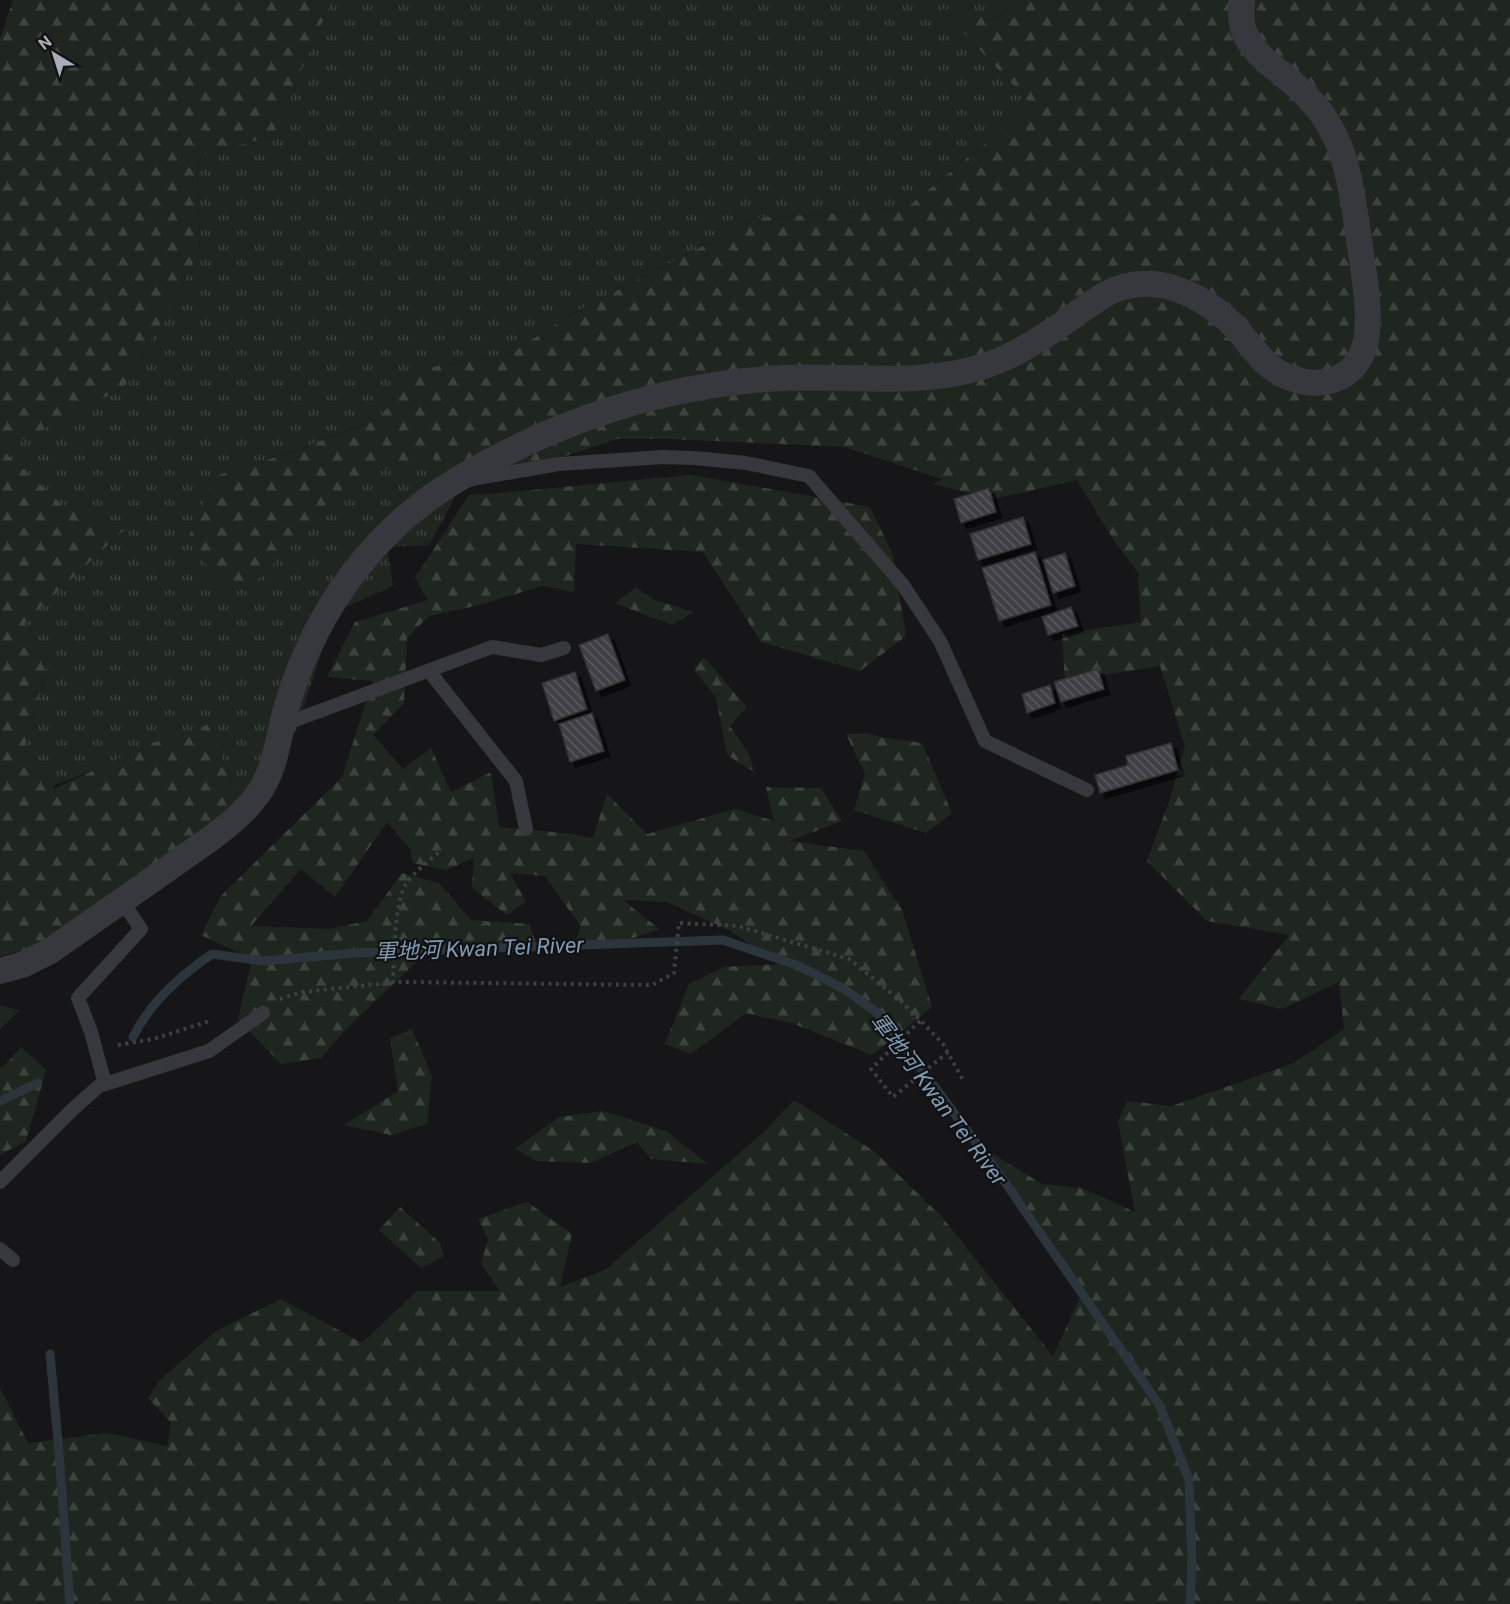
<svg xmlns="http://www.w3.org/2000/svg" width="1510" height="1604" font-family="Roboto,'Noto Sans SC',sans-serif">
  <defs>
    <pattern id="grass-tufts" width="24" height="20" patternUnits="userSpaceOnUse" patternTransform="scale(1.5)"><rect width="24" height="20" fill="#1e261f"/><path d="M3 7l-1-3M5 7V3M7 7l1-3M15 17l-1-3M17 17v-4M19 17l1-3" fill="none" stroke="#3c433d"/></pattern>
    <pattern id="forest-firs" width="22" height="20" patternUnits="userSpaceOnUse" patternTransform="scale(1.5)"><rect width="22" height="20" fill="#1e261f"/><path d="M5 1l3.5 6h-7zM16 11l3.5 6h-7z" fill="#3c433d"/></pattern>
    <pattern id="building-back-hatch" width="6" height="6" patternUnits="userSpaceOnUse" patternTransform="scale(1.5)"><rect width="6" height="6" fill="#404145"/><path d="M-1 5l2 2M0 0l6 6M5-1l2 2" fill="none" stroke="#595a5e"/></pattern>
    <filter id="shadow"><feDropShadow dx="5.5" dy="5.5" stdDeviation="0" flood-color="#0009"/></filter>
  </defs>
  <rect width="100%" height="100%" fill="#161618"/>
  <path fill="url(#grass-tufts)" d="M332,0H1016L1000,17L942,10L1032,105L905,209L757,218L566,317L512,353L427,368L377,419L295,451L216,476L248,589L358,476L432,456L458,491L429,545L387,547L393,586L335,612L295,733L243,813L210,724L45,789L24,748L46,675L24,623L123,531L67,509L1,450L125,387L200,252L197,155L272,137Z"/>
  <g fill="url(#forest-firs)">
    <path d="M13,0H332L272,137L197,155L200,252L125,387L2,450L67,509L124,530L24,623L48,667L24,748L54,789L149,744L210,724L243,813L39,947L0,956V39Z"/>
    <path d="M1016,0H1510V1604H0V1387L28,1443L107,1433L167,1446L171,1423L148,1398L160,1380L216,1331L281,1299L362,1343L417,1291H500L481,1264L488,1239L478,1219L527,1202L572,1234L560,1287L605,1270L764,1132L794,1100L874,1151L942,1217L1053,1356L1082,1293L974,1142L1042,1184L1082,1188L1135,1212L1118,1122L1127,1101L1172,1106L1294,1063L1344,1029L1339,982L1282,1009L1239,999L1289,935L1207,921L1147,861L1169,802L1185,746L1160,666L1065,681L1062,634L1141,622L1138,573L1115,542L1077,480L994,499L933,484L942,479L845,447L670,439H617L458,491L432,457L358,476L248,590L216,582L189,536L216,476L295,451L377,419L427,368L512,353L566,317L757,218L905,209L1032,105L941,9L1000,17Z"/>
    <path d="M692,475L870,507L893,555L906,636L860,671L761,642L703,552L576,544L574,592L543,586L475,606L429,616L407,638L404,703L373,735L403,769L431,748L451,792L491,772L499,827L572,834L593,838L607,794L647,834L735,809L774,821L766,787L821,788L842,821L789,841L864,851L902,910L932,1007L872,1055L794,1024L746,1013L691,1054L665,1044L689,984L724,967L778,964L731,931L667,902L623,900L659,929L633,938L573,946L581,927L545,876L510,873L526,902L507,915L472,888L474,858L446,870L413,863L410,849L387,822L335,897L301,869L251,926L329,929L367,921L402,873L439,883L471,920L529,924L538,948L488,947L430,949L350,1025L321,1058L281,1064L238,1019L252,959L201,935L221,896L342,777L373,681L327,677L355,622L428,600L415,578L469,495C544,490 617,481 692,475Z"/>
    <path d="M636,587L654,600L694,612L672,625L615,603Z"/>
    <path d="M704,657L747,707L730,726L750,756L754,772L727,755L716,697L694,670Z"/>
    <path d="M867,733L881,737L922,743L952,813L926,833L854,810L865,774L846,734Z"/>
    <path d="M0,1006L20,1010L0,1029Z"/>
    <path d="M412,1029L432,1076L427,1124L391,1135L344,1125L398,1091L390,1038Z"/>
    <path d="M21,1047L46,1070L26,1141L0,1155V1066L3,1067Z"/>
    <path d="M603,1111L666,1131L708,1164L651,1159L637,1142L590,1163L537,1161L515,1149L559,1117Z"/>
    <path d="M400,1207L440,1243L444,1256L421,1268L379,1230Z"/>
  </g>
  <g fill="none" stroke-linecap="round" stroke-linejoin="round">
    <g stroke="#2c353c" stroke-width="9">
      <path d="M133,1037C150,1003 181,975 212,954L264,961L354,953L723,940L799,966L844,989L878,1013L938,1091L1004,1181L1160,1406L1189,1480L1192,1563L1190,1604"/>
      <path d="M0,1101L38,1083"/>
      <path d="M50,1354L59,1452L70,1604"/>
    </g>
  </g>
  <g fill="url(#building-back-hatch)" stroke="#303034" stroke-width="1.5" filter="url(#shadow)">
    <path d="M989,488L996,512L961,523L954,499Z"/>
    <path d="M1023,517L1031,544L978,560L970,534Z"/>
    <path d="M1035,552L1051,605L999,621L982,568Z"/>
    <path d="M1065,553L1075,586L1053,593L1043,560Z"/>
    <path d="M1071,607L1078,626L1048,635L1042,617Z"/>
    <path d="M608,634L625,680L596,691L579,645Z"/>
    <path d="M1098,669L1104,689L1061,702L1054,682Z"/>
    <path d="M575,672L587,709L554,721L542,683Z"/>
    <path d="M1050,685L1055,703L1027,713L1022,694Z"/>
    <path d="M592,713L604,751L570,762L559,724Z"/>
    <path d="M1171,743L1178,770L1100,793L1095,775L1128,765L1126,756Z"/>
  </g>
  <g fill="none" stroke-linecap="round" stroke-linejoin="round">
    <g stroke="#3d3f44" stroke-width="4" stroke-dasharray="3 4.5" stroke-linecap="butt">
      <path d="M393,983C394,958 394,904 406,884C414,872 429,861 440,851"/>
      <path d="M280,999L302,992L397,982L652,985L674,973L679,923L738,926L849,959L902,1002L920,1020L943,1044L964,1082"/>
      <path d="M920,1021L871,1069L893,1097L948,1052"/>
      <path d="M118,1045L153,1039L210,1021"/>
    </g>
    <g stroke="#37383d" stroke-width="14">
      <path d="M472,479L559,464L663,457L694,458L746,463L809,476L903,585L940,641L985,741L1087,790"/>
      <path d="M429,671L516,781L526,829"/>
      <path d="M282,725L492,647L541,655L564,648"/>
      <path d="M105,1084L91,1032L78,998L141,929L122,901"/>
      <path d="M0,1182L72,1110L99,1086L209,1051L263,1013"/>
      <path d="M0,1249L13,1260"/>
    </g>
    <path stroke="#37383d" stroke-width="26" d="M0,971L22,965L50,951C92,922 134,892 176,863C205,842 237,823 258,794C278,766 278,731 289,699C317,609 374,530 455,481C554,421 668,383 784,378C848,375 923,387 984,366C1028,352 1066,320 1104,295C1150,269 1200,292 1235,327C1249,342 1258,359 1275,370C1313,395 1363,383 1367,333C1370,305 1364,275 1360,247C1354,207 1350,160 1329,125C1320,109 1307,95 1293,83C1276,68 1252,54 1244,31C1240,21 1241,11 1242,0"/>
  </g>
  <g text-anchor="middle" stroke-width="4.5" stroke-linejoin="round" paint-order="stroke">
    <g font-size="22" font-style="italic" fill="#7f9bb3" stroke="#111113">
      <text transform="translate(479 948) rotate(-2)" y="8">軍地河 Kwan Tei River</text>
      <text transform="translate(939 1099) rotate(53)" y="8">軍地河 Kwan Tei River</text>
    </g>
  </g>
  <g transform="translate(54 54) rotate(322)" stroke="#111113" stroke-width="4.5" paint-order="stroke">
  <path d="M0-4.5L10 22L0 15L-10 22Z" fill="#a8adb8"/>
  <text y="-9" font-size="16" font-weight="bold" text-anchor="middle" fill="#a8adb8">N</text>
  </g>
</svg>
